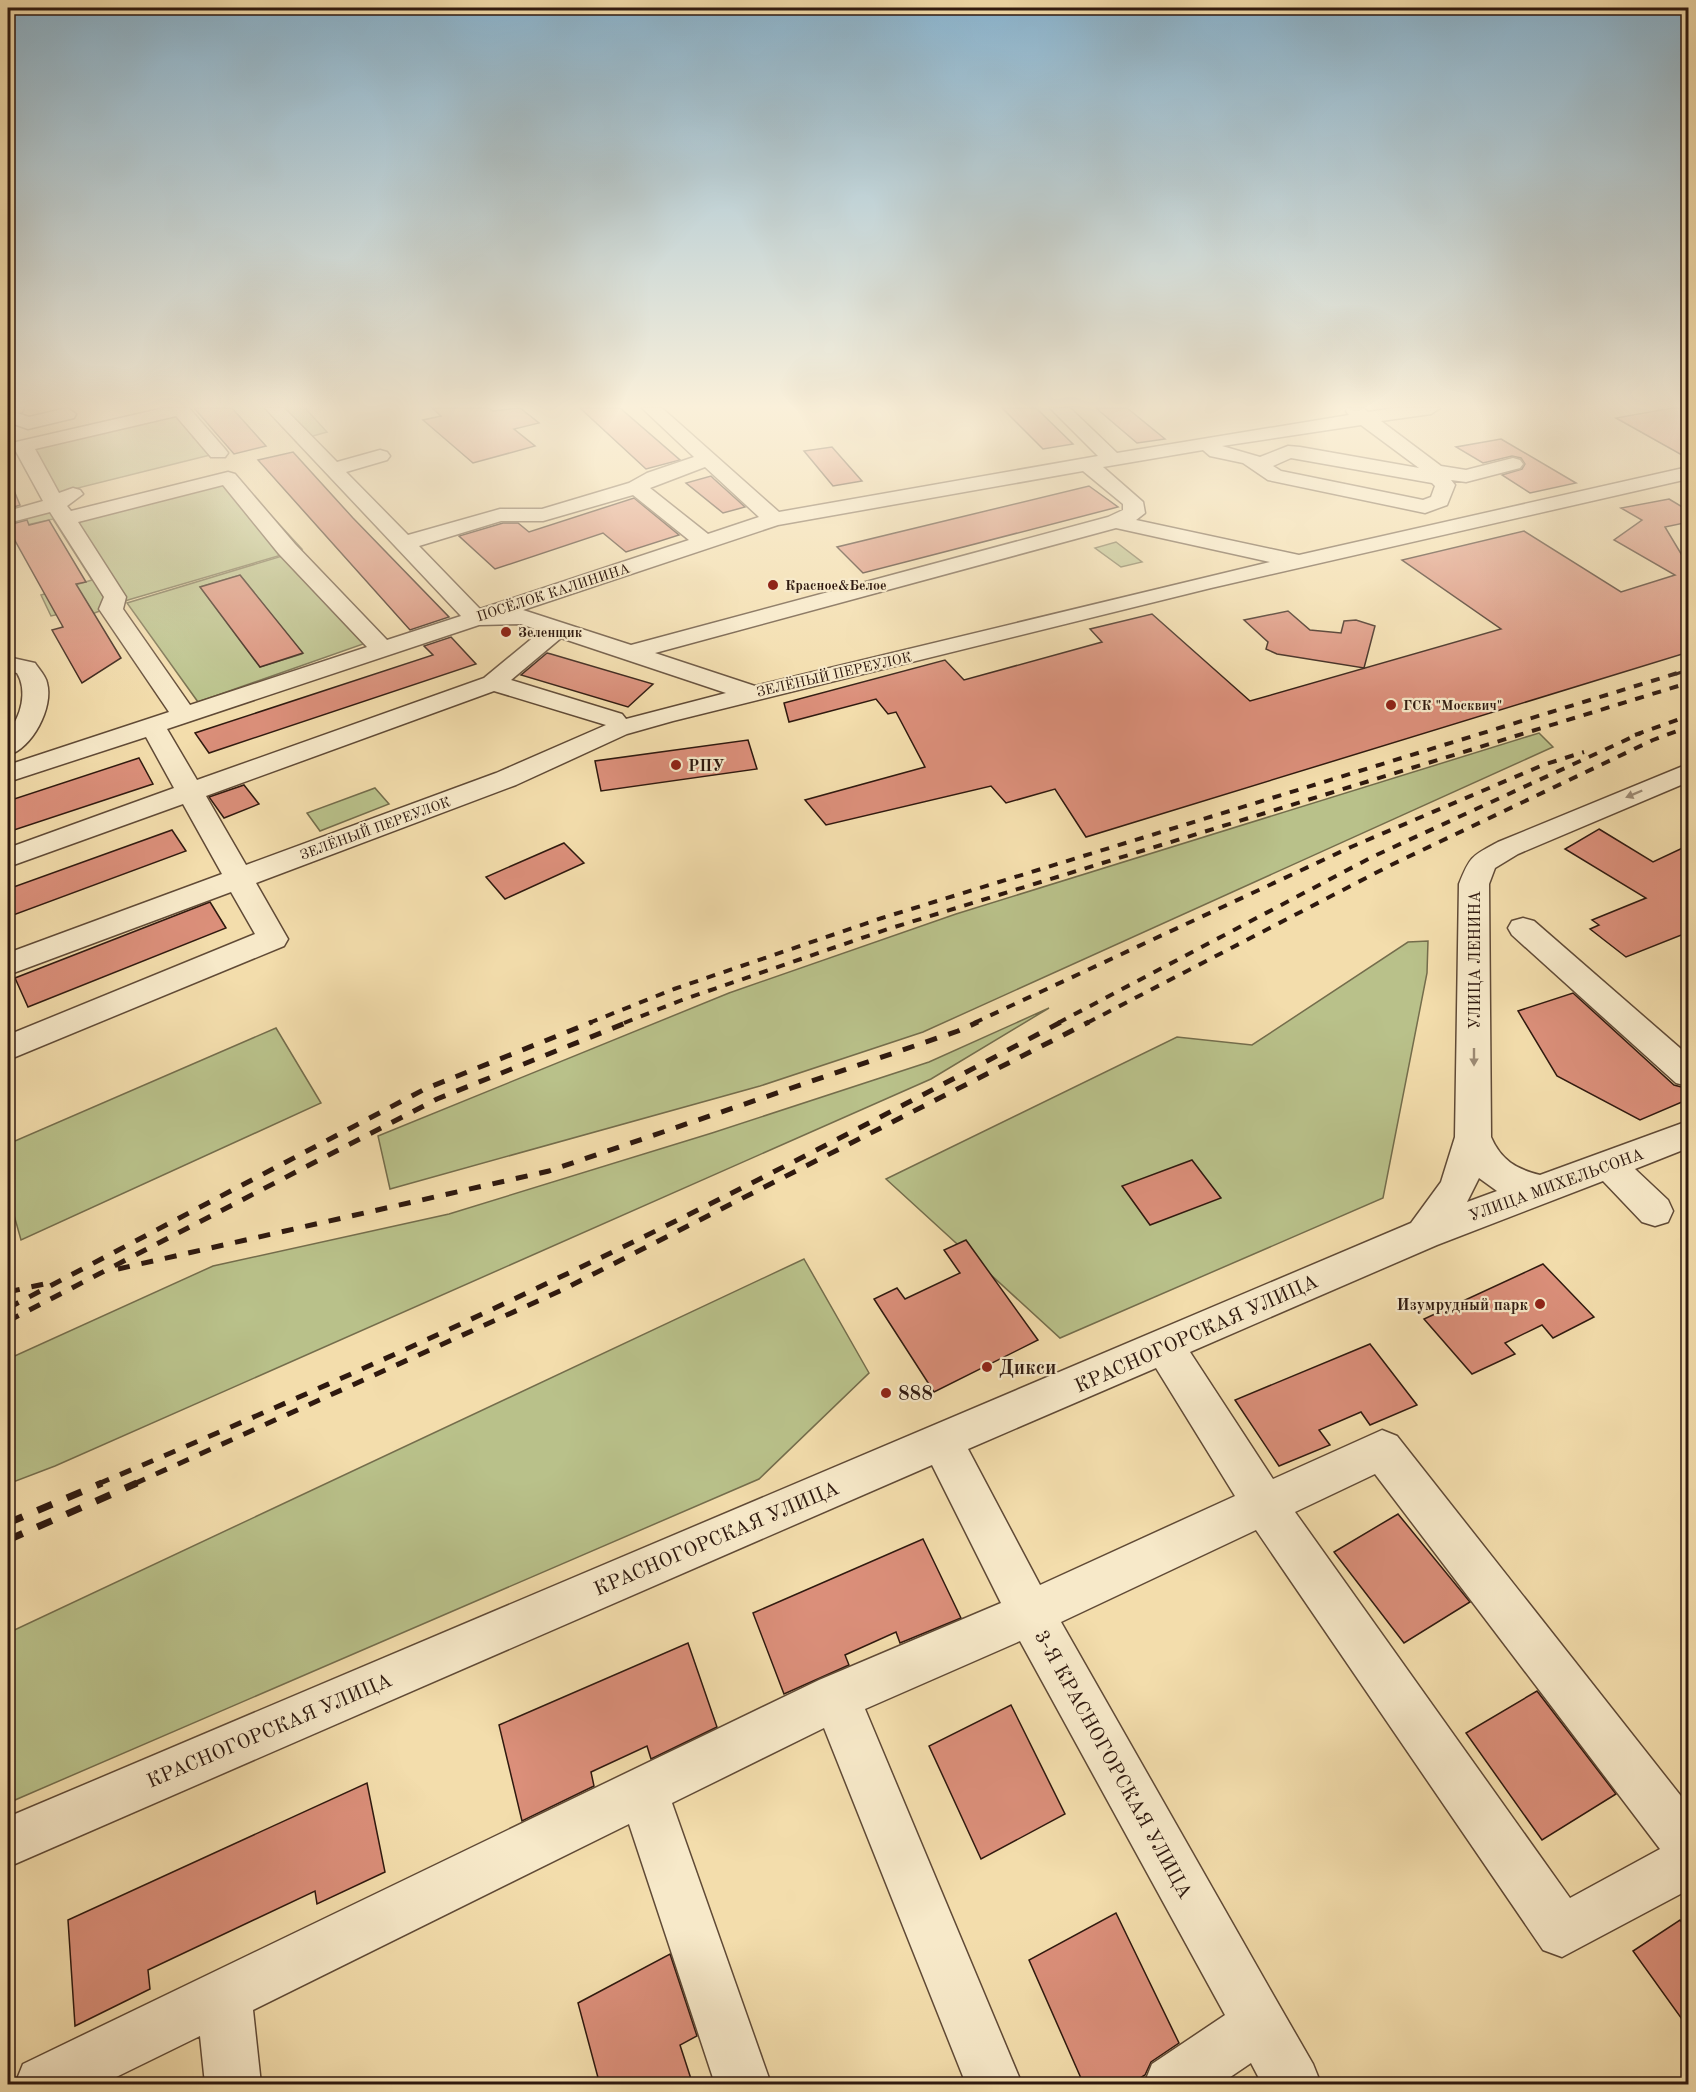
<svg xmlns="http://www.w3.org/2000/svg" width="1696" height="2092" font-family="'Old Standard TT',serif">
  <rect width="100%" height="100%" fill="#f3ddac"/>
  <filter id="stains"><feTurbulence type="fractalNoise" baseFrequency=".00333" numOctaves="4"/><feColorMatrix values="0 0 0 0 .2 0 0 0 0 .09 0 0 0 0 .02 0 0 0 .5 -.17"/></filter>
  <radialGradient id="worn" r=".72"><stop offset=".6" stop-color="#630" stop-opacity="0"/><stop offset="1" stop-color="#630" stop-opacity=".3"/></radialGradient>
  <g fill="#b9c18a" stroke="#746d4c" stroke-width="1.5" fill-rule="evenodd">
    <path d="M276,408H305L327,432L306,438Z"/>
    <path d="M180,410L218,453L50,495L25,451Z"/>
    <path d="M233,474L302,549L128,600L79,619L73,611L51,616L41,595L92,580L53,519L8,529V518L61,505L70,516Z"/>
    <path d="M1116,542L1142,562L1121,567L1095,548Z"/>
    <path d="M282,556L366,643L198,702L127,603ZM240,575L302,653V654L260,667L200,587Z"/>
    <path d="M1539,733L1553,747L923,1032L760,1086L390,1189L378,1136L729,993L956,914Z"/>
    <path d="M375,788L389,804L320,831L307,813Z"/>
    <path d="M1428,941L1427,973L1383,1198L1060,1338L886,1179L1177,1037L1252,1045L1408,942Z"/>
    <path d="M1049,1008L931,1079L55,1466L8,1484V1359L213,1266L449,1214L712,1133L929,1062Z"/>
    <path d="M276,1028L321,1103L21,1240L8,1194V1144Z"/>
    <path d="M804,1259L869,1373L759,1479L8,1803V1633Z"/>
  </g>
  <g fill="#db8f7a" stroke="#2f190f" stroke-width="1.5">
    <path d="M194,408H232L266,446L234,454Z"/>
    <path d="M432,408H489L493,411L520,408L539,423L514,429L535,446L473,463L423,420L441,416Z"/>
    <path d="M580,408H620L680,460L646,469Z"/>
    <path d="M1002,408H1036L1073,444L1043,449Z"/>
    <path d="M1096,408H1127L1165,439L1137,443Z"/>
    <path d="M1672,408H1689V459L1616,418Z"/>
    <path d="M1501,439L1576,483L1530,493L1502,475L1522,469L1525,464L1521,458L1512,456L1483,463L1456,447Z"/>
    <path d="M832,447L862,481L833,486L804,451Z"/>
    <path d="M293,452L353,518L449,617L410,630L258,460Z"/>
    <path d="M8,476L20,505L8,509Z"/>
    <path d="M711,476L714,479L745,507L723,513L686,483Z"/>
    <path d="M1089,486L1118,507L863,573L837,547Z"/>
    <path d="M634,498L679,535L626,552L603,533L495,569L459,536L503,523H518L529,532Z"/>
    <path d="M1669,499L1689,511V522L1665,527L1689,567V652L1086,837L1055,789L1006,803L991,786L826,825L805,800L925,767L896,712L888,714L876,699L789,722L784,703L945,660L964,680L1102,642L1090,629L1152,614L1250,701L1501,629L1402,560L1524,531L1621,592L1675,575L1614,540L1642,520L1621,508Z"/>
    <path d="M27,520L29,525L49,520L86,582L76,584L121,658L82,683L52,630L63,627L8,528V525Z"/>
    <path d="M240,575L303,653L260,667L200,587Z"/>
    <path d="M1288,611L1310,630L1341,633L1344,621L1356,620L1375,626L1364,668L1277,654L1266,649L1268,642L1244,620Z"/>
    <path d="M451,637L476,664L209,753L195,733L433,655L424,646Z"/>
    <path d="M547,653L551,654L653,684L628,707L521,675Z"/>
    <path d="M748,740L757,769L601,791L595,761Z"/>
    <path d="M139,758L153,784L8,832V801Z"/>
    <path d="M244,785L259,804L224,818L209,797Z"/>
    <path d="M1599,829L1653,862L1689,845V932L1626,957L1590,929L1599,925L1592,920L1646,898L1565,849Z"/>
    <path d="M172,830L186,851L8,917V889Z"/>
    <path d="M564,843L584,863L505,899L486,877Z"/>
    <path d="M210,902L226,928L28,1007L15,978Z"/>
    <path d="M1573,993L1674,1085L1689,1089V1099L1640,1120L1557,1076L1518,1011Z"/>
    <path d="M1192,1160L1221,1198L1150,1225L1122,1186Z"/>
    <path d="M966,1240L1038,1340L934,1392L874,1299L897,1288L905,1299L960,1273L944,1250Z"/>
    <path d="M1543,1264L1594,1317L1553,1338L1542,1325L1505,1343L1515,1354L1472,1374L1424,1319Z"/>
    <path d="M1370,1344L1417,1405L1370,1425L1361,1412L1319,1430L1330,1445L1279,1466L1235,1400Z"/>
    <path d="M1398,1514L1470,1602L1404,1643L1334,1552Z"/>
    <path d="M923,1539L961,1618L900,1643L896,1632L845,1655L849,1665L784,1694L753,1613Z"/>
    <path d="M688,1643L717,1727L651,1759L647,1746L591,1772L594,1786L522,1821L499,1725Z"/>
    <path d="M1537,1691L1616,1794L1542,1840L1466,1733Z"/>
    <path d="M1011,1705L1065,1814L981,1859L929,1746Z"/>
    <path d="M367,1783L385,1872L317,1904L315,1891L148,1970L150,1989L75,2026L68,1920Z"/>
    <path d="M1116,1913L1179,2043L1151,2062L1145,2075L1129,2085H1084L1029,1960Z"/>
    <path d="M1680,1920L1689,1932V2029L1633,1951Z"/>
    <path d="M670,1954L697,2036L680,2045L693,2085H600L578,2003Z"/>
  </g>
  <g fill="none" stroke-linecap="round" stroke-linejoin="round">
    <g stroke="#604a36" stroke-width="3">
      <g id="minor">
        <path d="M67,408L76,414L74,418L28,429L8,422V410L29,417Z"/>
        <path d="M164,408H189L225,449L228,453L225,457H211L176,416L35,449L59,493L73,488L80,490L83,494L67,506L71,511L228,472L235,474L295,544L387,640L461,616L265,408H284L337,462L380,450L387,452L390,456L387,460L346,472L408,535L500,509H542L629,483L647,473L694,457L642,408H662L779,512L1098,456L1050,408H1070L1117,453L1349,415L1346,411L1348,408H1363L1368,412L1395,408H1440L1431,414L1381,421L1441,466L1466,470L1513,458L1520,460L1523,464L1520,468L1466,482L1451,480L1455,485L1447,505L1425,513L1268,480L1243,463L1210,456L1203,450L1103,467L1143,502L1145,513L1136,520L1299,555L1688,467V479L1211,588L673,721L627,734L516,785L256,883L288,939L284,946L8,1060V1035L255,934L231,892L8,975V953L222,874L183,804L8,867V848L174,788L146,737L8,782V765L169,712L99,609L104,597L50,512L8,523V511L43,501L13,446L16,442ZM1361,425L1419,468L1300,447L1288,446L1260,457L1222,446ZM1291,458L1432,483L1435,486L1431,497L1423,500L1281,471L1273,466ZM705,467L759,517L708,534L650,488ZM1083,471L1123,504V510L1108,517L631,645L523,610L778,525ZM223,485L279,554L367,647L190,705L123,609L126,597L78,522ZM633,495L689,540L480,609L419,546L501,521H543ZM1116,528L1270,562L755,686L655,653ZM521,624L541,631L484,678L197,780L167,729L479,625ZM561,638L726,693L626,719L622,714L511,680ZM494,691L606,725L496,773L246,865L206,796Z"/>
        <path d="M8,657L35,663C38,668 46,676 47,683C54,707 32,749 8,755V732C21,717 28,691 17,673L8,671Z"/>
        <path d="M1688,764V782L1518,854L1495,868L1489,884L1491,1137C1501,1160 1516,1169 1540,1175L1688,1121V1148L1635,1169L1668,1200L1673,1211L1668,1222L1655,1226L1642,1222L1603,1181L1437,1245L1190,1352L1273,1479L1382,1430L1397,1436L1688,1805V1890L1562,1957L1543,1950L1256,1530L1061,1622L1279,2005L1313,2064L1321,2084H1262L1251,2063L1220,2084H1144L1152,2064L1225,2015L1020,1641L865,1709L1022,2084H966L824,1728L672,1803L771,2084H715L629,1824L253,2010L261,2084H205L200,2036L102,2084H15L23,2064L819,1680L1001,1603L932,1465L8,1867V1817L1411,1223L1441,1182L1455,1137L1459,884C1470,856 1472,856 1498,842ZM1479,1178L1497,1191L1467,1202ZM1156,1368L1235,1496L1040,1585L968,1449ZM1375,1474L1660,1849L1570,1898L1295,1512Z"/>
        <path d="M1523,918L1534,921L1688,1055V1086L1676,1083L1512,935L1508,928L1512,921Z"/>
      </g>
    </g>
    <g stroke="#2f190f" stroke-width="3">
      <path id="major" d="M8,408H24L22,412L8,416Z"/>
    </g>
    <use href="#minor" fill="#f7e9c9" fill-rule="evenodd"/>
    <use href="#major" fill="#eabe76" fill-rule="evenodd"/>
    <path stroke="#2f190f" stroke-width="3" stroke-dasharray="7 7" stroke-linecap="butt" d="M1676,674L1688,670"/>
    <g stroke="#2f190f" stroke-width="4" stroke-dasharray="9 9" stroke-linecap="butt">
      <path d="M1635,735L1688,716"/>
      <path d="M589,1023L674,989L882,918L1681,672"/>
      <path d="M624,1023L682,1000L888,929L1688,683"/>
      <path d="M974,1023L1351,847L1543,765L1584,752"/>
      <path d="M1058,1023L1372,857L1641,733"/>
      <path d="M1087,1023L1389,866L1653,740L1688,727"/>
    </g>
    <g stroke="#2f190f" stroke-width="5" stroke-dasharray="12 12" stroke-linecap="butt">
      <path d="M118,1269L549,1171L958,1031L978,1022"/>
      <path d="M8,1292L44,1284"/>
      <path d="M8,1308L425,1089L592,1022"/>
      <path d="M8,1321L437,1099L628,1022"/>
      <path d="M98,1484C251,1419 404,1352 554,1280C725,1199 893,1111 1061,1022"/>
      <path d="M134,1484L562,1290L1089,1022"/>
    </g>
    <g stroke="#2f190f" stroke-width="7" stroke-dasharray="16 16" stroke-linecap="butt">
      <path d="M8,1523L102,1483"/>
      <path d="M8,1540L137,1483"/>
    </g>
  </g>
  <defs><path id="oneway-solid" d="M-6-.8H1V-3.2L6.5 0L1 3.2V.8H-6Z" transform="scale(1.5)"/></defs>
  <g fill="#9d8b75">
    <use href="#oneway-solid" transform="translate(1634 794) rotate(157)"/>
    <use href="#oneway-solid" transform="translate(1474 1057) rotate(90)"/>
  </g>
  <linearGradient id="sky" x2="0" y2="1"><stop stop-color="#8ab6d2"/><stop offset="0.58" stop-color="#faf0da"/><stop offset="1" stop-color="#faf0da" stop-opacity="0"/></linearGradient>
  <rect width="1696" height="701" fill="url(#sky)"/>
  <g fill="#8f2418" stroke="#f7e9c9" stroke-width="2">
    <circle cx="773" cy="585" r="6"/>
    <circle cx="506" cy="632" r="6"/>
    <circle cx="1391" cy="705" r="6"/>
    <circle cx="676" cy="765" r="6"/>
    <circle cx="1540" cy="1304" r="6"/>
    <circle cx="987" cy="1367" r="6"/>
    <circle cx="886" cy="1393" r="6"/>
  </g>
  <g text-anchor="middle" stroke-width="4.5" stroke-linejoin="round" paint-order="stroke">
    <g font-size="14" font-weight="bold" fill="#2f190f" stroke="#f7e9c9" text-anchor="start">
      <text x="785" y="590">Красное&amp;Белое</text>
      <text x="518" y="637">Зеленщик</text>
      <text x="1403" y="710">ГСК "Москвич"</text>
    </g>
    <g font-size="14" fill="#2f190f" stroke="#f7e9c9">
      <text transform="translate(553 592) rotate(-18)" y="5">ПОСЁЛОК КАЛИНИНА</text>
      <text transform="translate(834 674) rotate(-13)" y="5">ЗЕЛЁНЫЙ ПЕРЕУЛОК</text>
      <text transform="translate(375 828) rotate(-20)" y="5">ЗЕЛЁНЫЙ ПЕРЕУЛОК</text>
    </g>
    <g font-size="16" font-weight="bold" fill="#2f190f" stroke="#f7e9c9" text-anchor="start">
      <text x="688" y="771">РПУ</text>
      <text x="1528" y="1310" text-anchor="end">Изумрудный парк</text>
    </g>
    <g font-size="16" fill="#2f190f" stroke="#f7e9c9">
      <text transform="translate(1474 960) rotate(-90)" y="6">УЛИЦА ЛЕНИНА</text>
      <text transform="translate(1556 1184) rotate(-20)" y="6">УЛИЦА МИХЕЛЬСОНА</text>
    </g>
    <g font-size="20" fill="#2f190f" stroke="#f7e9c9">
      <text transform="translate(1196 1333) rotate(-24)" y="7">КРАСНОГОРСКАЯ УЛИЦА</text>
      <text transform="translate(716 1538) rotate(-23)" y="7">КРАСНОГОРСКАЯ УЛИЦА</text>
      <text transform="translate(269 1730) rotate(-23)" y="7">КРАСНОГОРСКАЯ УЛИЦА</text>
      <text transform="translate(1114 1764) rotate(61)" y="7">3-Я КРАСНОГОРСКАЯ УЛИЦА</text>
    </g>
    <g font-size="20" font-weight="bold" fill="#2f190f" stroke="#f7e9c9" text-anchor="start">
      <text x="999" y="1374">Дикси</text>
      <text x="898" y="1400">888</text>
    </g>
  </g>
  <rect width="1696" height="2092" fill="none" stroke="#f3ddac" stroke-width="30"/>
  <rect x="9" y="9" width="1678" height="2074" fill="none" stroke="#2f190f" stroke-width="3"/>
  <rect x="15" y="15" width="1666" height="2062" fill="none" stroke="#2f190f" stroke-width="1.5"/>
  <rect width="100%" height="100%" filter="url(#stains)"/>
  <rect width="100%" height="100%" fill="url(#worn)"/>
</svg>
